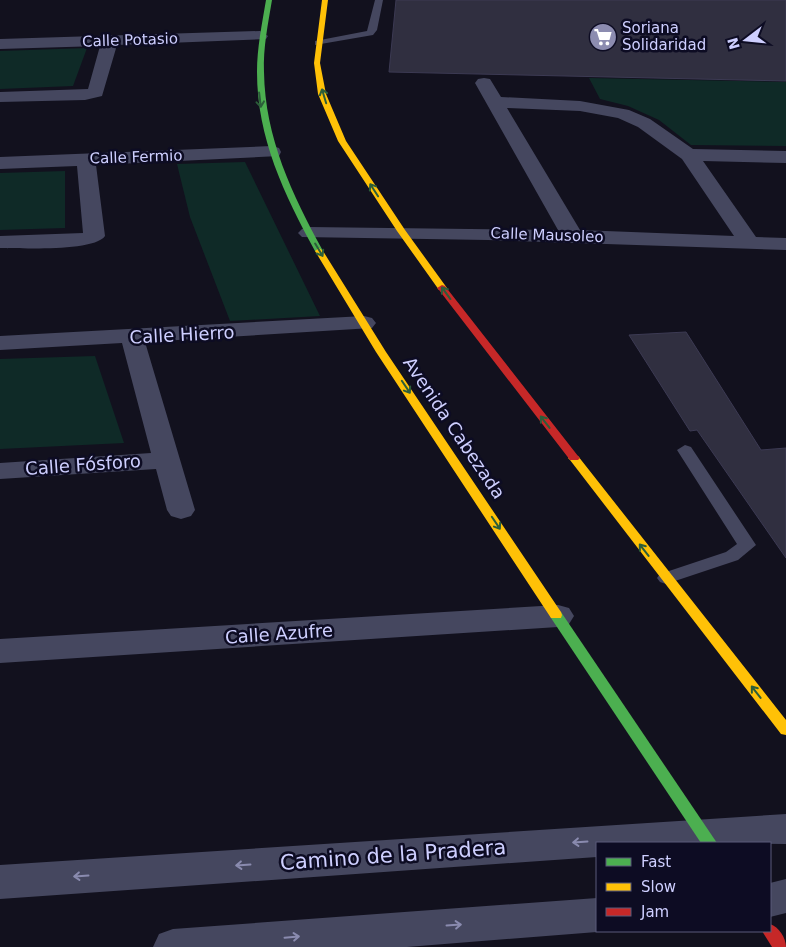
<svg xmlns="http://www.w3.org/2000/svg" width="786" height="947" font-family="'DejaVu Sans',sans-serif">
  <rect width="100%" height="100%" fill="#12111e"/>
  <g fill="#0f2a27">
    <path d="M87,48L73,86L0,89V51Z"/>
    <path d="M589,78L786,82V146L691,145L659,120L628,106L600,99Z"/>
    <path d="M245,162L320,316L230,321L190,217L177,164Z"/>
    <path d="M65,171V228L0,230V173Z"/>
    <path d="M95,356L124,443L0,449V359Z"/>
  </g>
  <g fill="#302f40" stroke="#3c3a53">
    <path d="M396,0H786V81L389,72Z"/>
    <path d="M686,332L761,450L786,448V558L697,430L690,431L629,335Z"/>
  </g>
  <g fill="none" stroke-linecap="round" stroke-linejoin="round">
    <g fill="#45475f" fill-rule="evenodd">
      <path d="M375,0H383L377,30L373,35L315,45V41L367,31Z"/>
      <path d="M685,445L691,447L756,545L738,560L666,584L660,582L657,578L660,574L726,552L737,544L677,450Z"/>
    </g>
    <g fill="#45475f" fill-rule="evenodd">
      <path d="M260,31L268,36L266,39L117,45L102,96L85,100L0,102V92L88,89L100,46L0,49V39Z"/>
      <path d="M484,78L490,79L501,97L580,101L629,110L650,119L693,149L786,151V163L703,161L756,237L786,238V250L488,240L302,237L298,233L302,229L309,227L558,230L475,83L478,79ZM507,108L580,111L618,118L638,127L682,159L734,236L580,230Z"/>
      <path d="M272,146L279,148L281,152L279,156L96,165L105,236C94,252 20,248 0,248V236L83,233L77,166L0,169V157Z"/>
      <path d="M364,316L372,318L376,323L372,328L145,342L195,510L191,516L181,519L171,516L167,510L156,469L0,479V463L151,453L122,343L0,350V336Z"/>
      <path d="M558,605L569,608L574,616L569,624L558,627L0,663V639Z"/>
      <path d="M786,814V844L597,843V857L0,899V865Z"/>
      <path d="M786,879V913L770,917V883Z"/>
      <path d="M597,898V931H601L597,932L407,947H153L159,934L173,929Z"/>
    </g>
    <g fill="#4caf50" fill-rule="evenodd">
      <path d="M266,0H272C268,24 263,48 264,72C265,138 292,194 323,251L319,254L315,251C284,194 257,138 257,72C257,48 262,24 266,0Z"/>
      <path d="M556,611L561,612L717,843H701L551,618L550,615L551,612Z"/>
    </g>
    <g fill="#ffc107" fill-rule="evenodd">
      <path d="M322,0H328L320,63L326,94L346,141L405,230L447,288L445,290H439L397,231L338,141L318,94L314,63Z"/>
      <path d="M319,248L323,251L386,352L561,612L562,615L561,618H551L376,352L315,251Z"/>
      <path d="M574,455L578,456L786,720V735L781,734L570,460L568,458L570,456Z"/>
    </g>
    <g fill="#c62828" fill-rule="evenodd">
      <path d="M442,285L445,286L578,456L580,458L578,460H570L439,290L437,288Z"/>
      <path d="M770,924C779,927 786,938 786,947H772L762,931H770Z"/>
    </g>
  </g>
  <defs><path id="oneway-shaft" d="M-6 0H5M1.5-3L5.5 0L1.5 3" fill="none" stroke-width="1.6" stroke-linecap="round" stroke-linejoin="round" transform="scale(1.25)"/></defs>
  <g stroke="#2c5e3a">
    <use href="#oneway-shaft" transform="translate(324 96) rotate(-107)"/>
    <use href="#oneway-shaft" transform="translate(260 100) rotate(83)"/>
    <use href="#oneway-shaft" transform="translate(374 190) rotate(-123)"/>
    <use href="#oneway-shaft" transform="translate(319 250) rotate(59)"/>
    <use href="#oneway-shaft" transform="translate(446 293) rotate(-126)"/>
    <use href="#oneway-shaft" transform="translate(406 387) rotate(56)"/>
    <use href="#oneway-shaft" transform="translate(545 422) rotate(-128)"/>
    <use href="#oneway-shaft" transform="translate(496 523) rotate(56)"/>
    <use href="#oneway-shaft" transform="translate(644 550) rotate(-128)"/>
    <use href="#oneway-shaft" transform="translate(756 692) rotate(-128)"/>
  </g>
  <g stroke="#8a8baf">
    <use href="#oneway-shaft" transform="translate(580 842) rotate(176)"/>
    <use href="#oneway-shaft" transform="translate(243 865) rotate(176)"/>
    <use href="#oneway-shaft" transform="translate(81 876) rotate(176)"/>
    <use href="#oneway-shaft" transform="translate(454 925) rotate(-4)"/>
    <use href="#oneway-shaft" transform="translate(292 937) rotate(-5)"/>
  </g>
  <defs>
    <g id="supermarket-disc" transform="scale(1.4375)"><circle r="9.5" fill="#8c8cb0" stroke="#0d0c23"/><path d="M-6-5.5h2.5l.6 2H6L4.5 2H-2.5L-4.4-4H-6ZM-1.5 3.2a1.3 1.3 0 1 0 .1 0ZM3 3.2a1.3 1.3 0 1 0 .1 0Z" fill="#fff"/></g>
  </defs>
  <g fill-rule="evenodd">
    <use href="#supermarket-disc" x="603" y="37"/>
  </g>
  <g text-anchor="middle" stroke-width="5" stroke-linejoin="round" paint-order="stroke">
    <g font-size="15" fill="#cecfff" stroke="#0d0c23" text-anchor="start">
      <text x="622" y="33">Soriana<tspan x="622" dy="17">Solidaridad</tspan></text>
    </g>
    <g font-size="15" fill="#cecfff" stroke="#0d0c23">
      <text transform="translate(130 40) rotate(-2)" y="5">Calle Potasio</text>
      <text transform="translate(136 157) rotate(-2)" y="5">Calle Fermio</text>
      <text transform="translate(547 235) rotate(2)" y="5">Calle Mausoleo</text>
    </g>
    <g font-size="18" fill="#cecfff" stroke="#0d0c23">
      <text transform="translate(182 335) rotate(-3)" y="6">Calle Hierro</text>
      <text transform="translate(454 428) rotate(56)" y="6">Avenida Cabezada</text>
      <text transform="translate(83 465) rotate(-4)" y="6">Calle Fósforo</text>
      <text transform="translate(279 634) rotate(-4)" y="6">Calle Azufre</text>
    </g>
    <g font-size="21" fill="#cecfff" stroke="#0d0c23">
      <text transform="translate(393 855) rotate(-4)" y="7">Camino de la Pradera</text>
    </g>
  </g>
  <rect x="596" y="842" width="175" height="90" fill="#0d0c23" stroke="#5a5a7b"/>
  <rect x="606" y="858" width="25" height="8" fill="#4caf50" stroke="#5a5a7b"/>
  <text x="641" y="867" font-size="15" fill="#cecfff">Fast</text>
  <rect x="606" y="883" width="25" height="8" fill="#ffc107" stroke="#5a5a7b"/>
  <text x="641" y="892" font-size="15" fill="#cecfff">Slow</text>
  <rect x="606" y="908" width="25" height="8" fill="#c62828" stroke="#5a5a7b"/>
  <text x="641" y="917" font-size="15" fill="#cecfff">Jam</text>
  <g transform="translate(746 40) rotate(254)" stroke="#0d0c23" stroke-width="4" paint-order="stroke">
  <path d="M0-4L9 19L0 12L-9 19Z" fill="#cecfff"/>
  <text y="-8" font-size="14" font-weight="bold" text-anchor="middle" fill="#cecfff">N</text>
  </g>
</svg>
